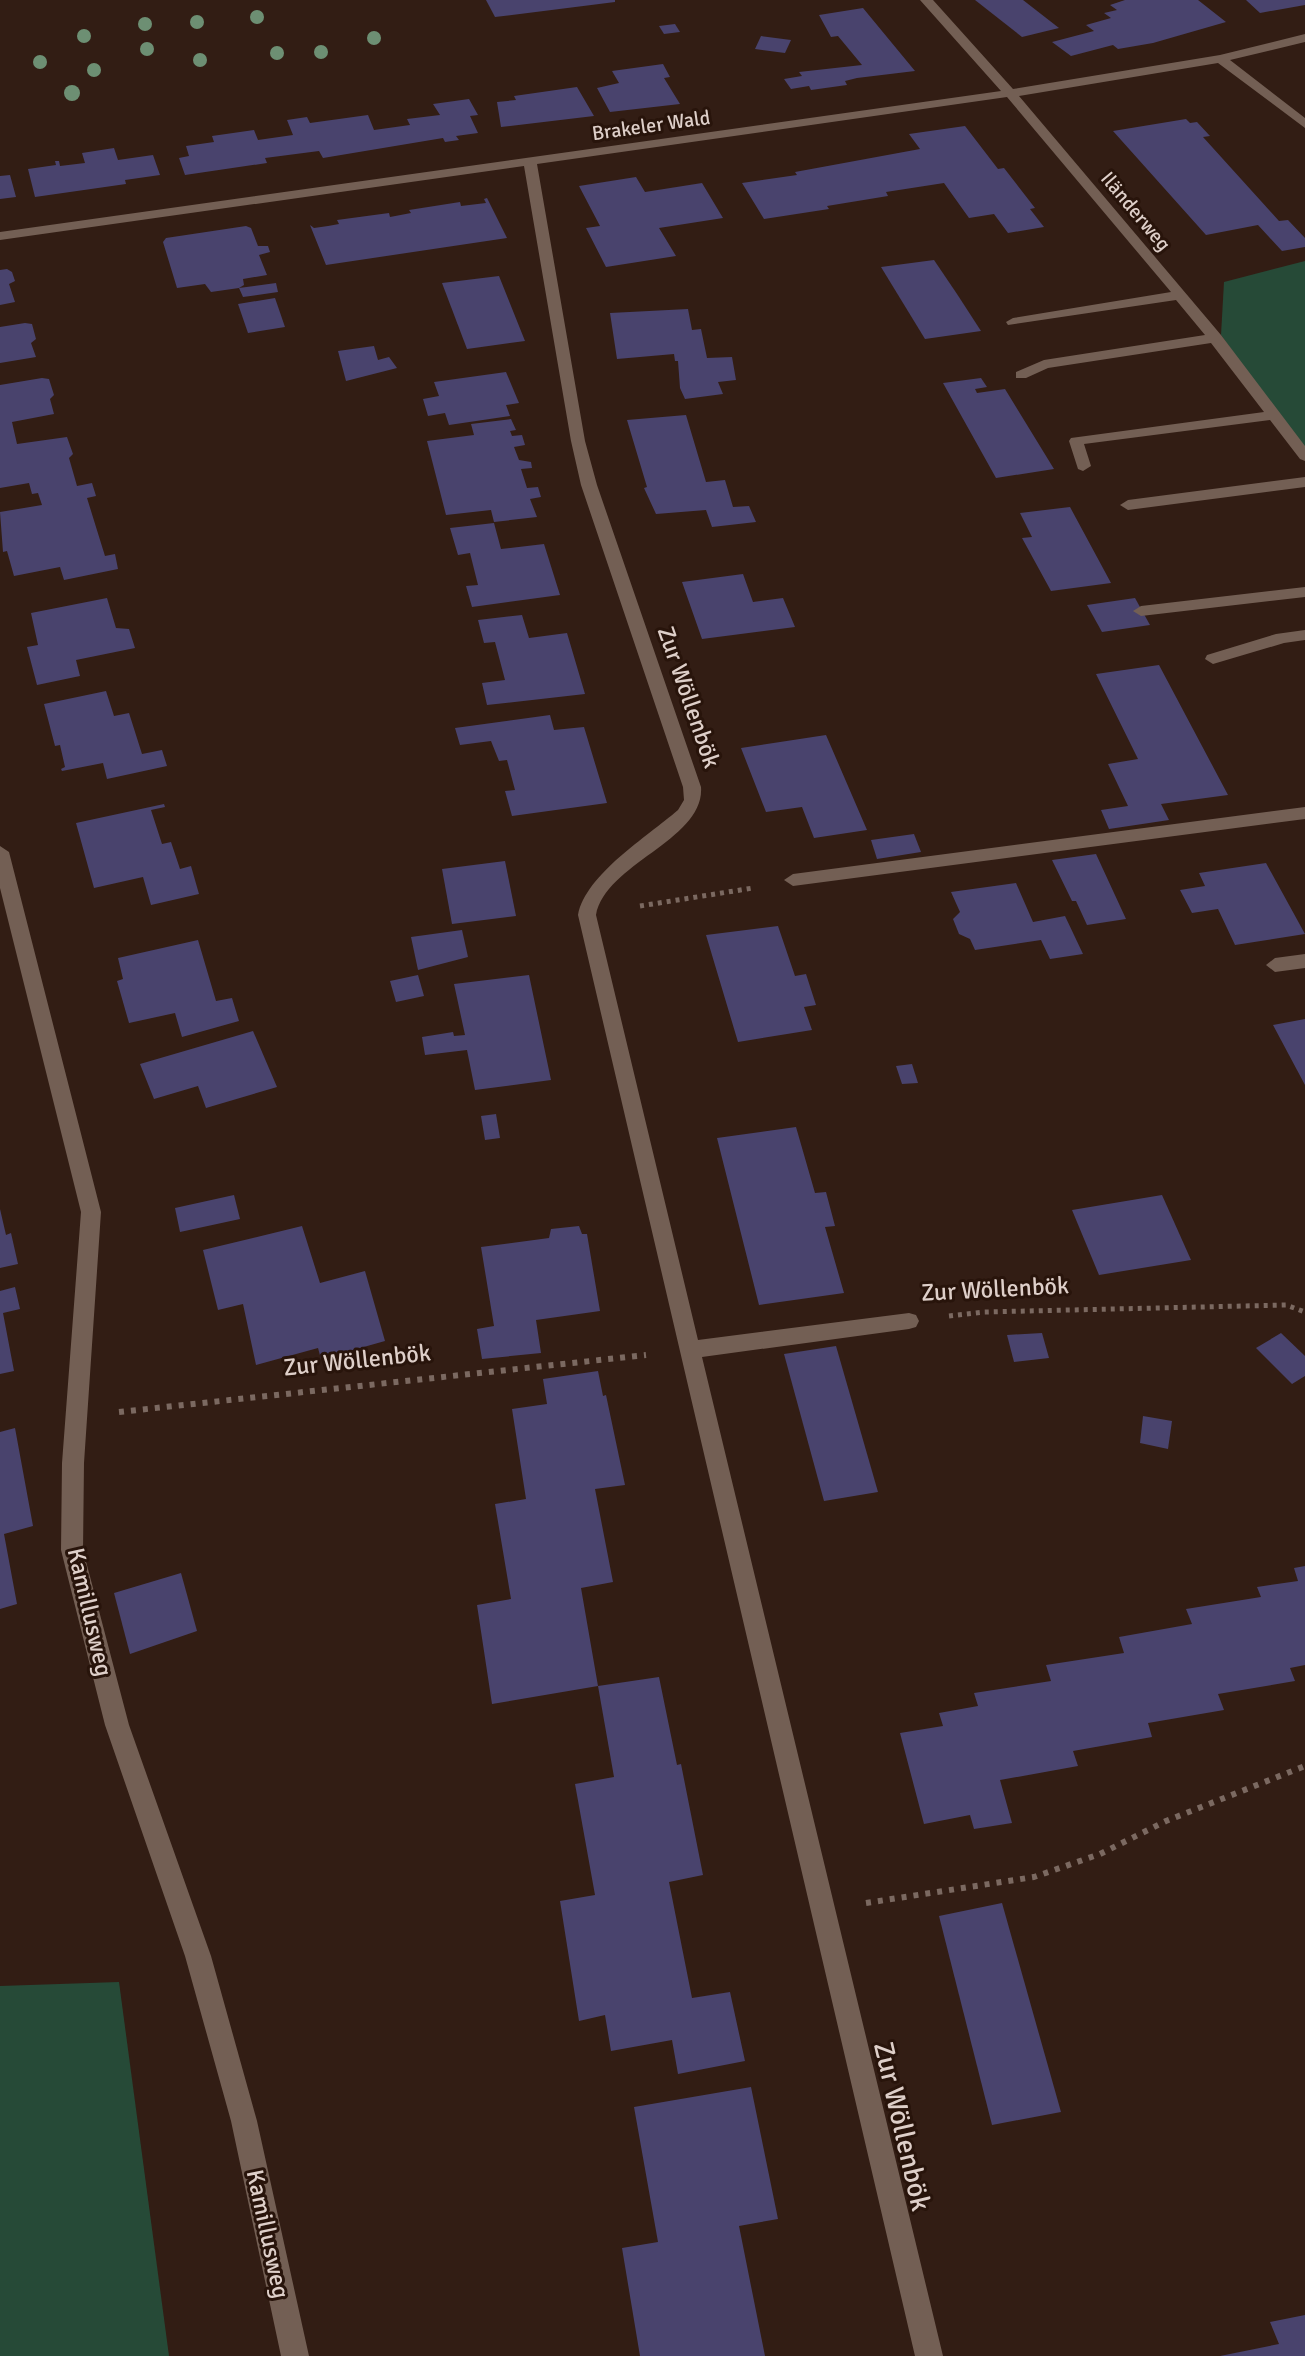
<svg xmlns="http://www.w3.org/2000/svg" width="1305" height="2356" font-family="Signika,sans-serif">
  <rect width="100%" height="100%" fill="#321d14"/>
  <g fill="#264a37">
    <path d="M1305,261V453L1221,335L1224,282Z"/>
    <path d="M119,1982L169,2356H0V1986Z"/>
  </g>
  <g fill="#49436d">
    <path d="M486,0H615V2L495,17Z"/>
    <path d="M975,0H1023L1059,28L1022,37Z"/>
    <path d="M1125,0H1198L1226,22L1153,43L1118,49L1113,45L1071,56L1052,42L1094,31L1086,25L1111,18L1104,13L1117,10L1110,5Z"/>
    <path d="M1246,0H1305V5L1260,13Z"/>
    <path d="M863,8L915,71L857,78L845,81L847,85L811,90L809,86L791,89L784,79L802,76L799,72L862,65L838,36L831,37L819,15Z"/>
    <path d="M675,24L680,32L664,34L659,26Z"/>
    <path d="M761,36L791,40L785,53L755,49Z"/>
    <path d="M663,64L670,77L664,78L680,104L610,112L597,88L619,83L612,71Z"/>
    <path d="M577,87L594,116L501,127L497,102L516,100L514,96Z"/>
    <path d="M469,99L478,115L470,116L478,133L456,136L459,140L445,142L443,138L323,158L319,151L265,158L267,163L185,175L179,158L189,156L186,146L214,142L212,136L254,130L258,140L293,135L287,120L307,117L310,123L368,115L374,130L410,125L407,119L440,115L433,104Z"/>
    <path d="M1186,119L1190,123L1197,122L1210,136L1203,137L1279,221L1288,220L1305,238V247L1282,251L1258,225L1206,235L1113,131Z"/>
    <path d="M965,126L998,169L1004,168L1035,208L1030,209L1044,227L1008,233L994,214L969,218L944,183L886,192L888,196L827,206L829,209L764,219L742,183L797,175L795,172L920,149L909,134Z"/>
    <path d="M114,148L118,160L153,155L160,175L125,180L126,184L35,197L28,169L56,165L55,161H59L60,166L85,163L82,153Z"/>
    <path d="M10,175L16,197L0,199V176Z"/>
    <path d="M636,177L645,192L702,183L723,218L659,228L676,256L606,267L586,228L600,226L579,186Z"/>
    <path d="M487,198L507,238L326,265L310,225L314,228L328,226L339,224L337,220L389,213L390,217L411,213L409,210L460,202L461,206L486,203L484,199Z"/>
    <path d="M246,226L251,228L258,246H268L270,252L259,255L267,275L243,279L244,285L239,288L276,283L278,292L243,297L239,288L211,292L205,284L177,288L163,242L166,238Z"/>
    <path d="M934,260L957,294L981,331L925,339L881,267Z"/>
    <path d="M7,269L12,272L15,281L9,284L15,302L0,305V270Z"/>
    <path d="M499,276L525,341L467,349L442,283Z"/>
    <path d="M275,298L285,327L248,333L238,304Z"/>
    <path d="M688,309L692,330L701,329L707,358L732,357L736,380L718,382L723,394L685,399L680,388L678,361H675L674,354L617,359L610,313Z"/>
    <path d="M25,323L32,324L36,339L31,343L36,357L0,363V327Z"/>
    <path d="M374,346L378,360L389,357L397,368L346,381L338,351Z"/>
    <path d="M506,372L519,403L506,405L510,416L449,425L445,413L428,416L423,399L439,396L434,382Z"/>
    <path d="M42,378L49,379L54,395L50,399L54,414L12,422L17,444L67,437L73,454L69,458L77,486L92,483L96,496L87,498L105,556L115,554L118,569L64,580L60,567L14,576L7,551L3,552L0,512L42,505L38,493L32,494L29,483L0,488V385Z"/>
    <path d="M981,378L987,387L975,389L977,393L1005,389L1054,469L996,478L943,383Z"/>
    <path d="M686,415L706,482L725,480L733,507L749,506L756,522L712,527L706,510L656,514L644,488L647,487L627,420Z"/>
    <path d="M511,419L516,430L510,431L512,436L522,435L525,445L514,447L519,460L531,462L532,468L521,469L527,488L538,487L541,497L530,499L537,517L494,522L491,510L446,515L427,441L474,435L471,424Z"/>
    <path d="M1070,507L1111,583L1051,591L1022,538L1032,537L1020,513Z"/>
    <path d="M494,523L501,549L544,544L560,595L472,607L466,586L478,585L470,553L458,555L450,528Z"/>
    <path d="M743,574L753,602L783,598L795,627L702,639L682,582Z"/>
    <path d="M107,598L116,628L129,629L135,648L76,660L80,676L37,685L27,647L38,645L31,613Z"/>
    <path d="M1135,598L1150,625L1102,632L1087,605Z"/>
    <path d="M522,615L529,638L567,633L585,694L487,705L482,683L505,680L495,642L484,643L478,620Z"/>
    <path d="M1159,665L1228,795L1161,804L1169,820L1109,829L1101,810L1128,806L1108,764L1138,759L1096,674Z"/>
    <path d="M106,691L114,716L129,713L142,754L162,750L167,766L107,779L103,763L62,771L61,769L65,767L60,745L55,746L44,704Z"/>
    <path d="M550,715L554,730L584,727L607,803L512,816L505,791L515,790L507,760L499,761L491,741L460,745L455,728Z"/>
    <path d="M826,735L867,830L814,838L802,807L766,812L741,748Z"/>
    <path d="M164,804L165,807L151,810L162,844L171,842L180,869L191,866L199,894L151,905L143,877L94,888L76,823Z"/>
    <path d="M914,834L921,852L877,859L871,840Z"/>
    <path d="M1096,854L1126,919L1087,925L1076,901H1072L1052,860Z"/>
    <path d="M505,861L516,916L452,924L442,869Z"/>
    <path d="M1266,863L1305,934L1235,945L1218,909L1192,913L1180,890L1205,886L1199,873Z"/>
    <path d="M1016,883L1033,922L1065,916L1083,954L1050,959L1041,940L975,950L970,939L959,934L953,919L960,912L951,892Z"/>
    <path d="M778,926L795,976L806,974L816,1005L804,1007L812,1030L738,1042L706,935Z"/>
    <path d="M462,930L468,957L418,970L411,937Z"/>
    <path d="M198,940L216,1001L232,998L239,1021L182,1037L175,1013L129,1023L117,981L123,979L118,958Z"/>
    <path d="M418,975L424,996L396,1002L390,981Z"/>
    <path d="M529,975L551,1080L475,1090L467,1050L425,1055L422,1037L453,1032L454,1036L465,1035L454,984Z"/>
    <path d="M1305,1019V1085L1273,1025Z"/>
    <path d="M253,1031L277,1087L206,1108L198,1086L154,1099L140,1064Z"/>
    <path d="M912,1064L918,1083L902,1084L896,1066Z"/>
    <path d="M496,1114L500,1138L485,1140L481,1116Z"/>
    <path d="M796,1127L815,1193L826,1192L835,1226L825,1227L844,1293L759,1305L717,1138Z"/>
    <path d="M234,1195L240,1219L180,1232L175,1208Z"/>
    <path d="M1162,1195L1191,1260L1099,1275L1072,1210Z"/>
    <path d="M0,1209L6,1235L11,1233L18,1264L0,1268Z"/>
    <path d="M302,1226L320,1283L365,1271L385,1341L321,1359L318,1348L256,1365L243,1304L218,1310L203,1250Z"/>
    <path d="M579,1226L582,1234H587L600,1311L536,1320L541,1353L482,1359L477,1329L494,1326L481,1247L549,1238L551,1229Z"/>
    <path d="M15,1287L20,1309L3,1313L14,1371L0,1374V1291Z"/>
    <path d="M1042,1333L1049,1358L1014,1362L1007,1335Z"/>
    <path d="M1281,1333L1305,1356V1376L1292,1384L1256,1348Z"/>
    <path d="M836,1346L878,1492L824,1501L784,1354Z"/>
    <path d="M598,1371L603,1396L606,1395L625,1485L595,1489L613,1582L581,1588L598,1686L659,1677L677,1765L681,1764L703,1875L669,1882L692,1998L730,1992L745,2061L678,2074L672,2040L611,2051L605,2015L579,2021L560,1901L595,1895L575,1784L614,1777L598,1686L492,1704L477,1605L511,1599L495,1504L526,1499L512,1409L547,1404L543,1379Z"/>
    <path d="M1143,1416L1172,1421L1168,1449L1140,1443Z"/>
    <path d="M15,1428L33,1526L4,1534L17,1604L0,1609V1432Z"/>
    <path d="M1305,1566V1665L1290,1668L1295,1681L1218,1694L1224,1710L1148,1723L1152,1737L1073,1751L1078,1766L1000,1780L1012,1823L974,1829L970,1815L924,1824L900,1733L943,1726L939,1713L978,1706L974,1693L1051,1681L1046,1665L1124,1653L1119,1637L1192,1624L1186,1609L1261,1597L1257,1587L1298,1581L1294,1568Z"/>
    <path d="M181,1573L197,1631L130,1654L114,1593Z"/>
    <path d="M1002,1903L1061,2112L992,2125L939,1916Z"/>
    <path d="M751,2087L778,2219L739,2226L765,2356H640L622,2248L658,2242L634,2107Z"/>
    <path d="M1305,2315V2356H1220L1279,2344L1270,2322Z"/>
  </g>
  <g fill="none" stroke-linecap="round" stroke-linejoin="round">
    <g stroke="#7b6961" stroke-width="5" stroke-dasharray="4 5" stroke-linecap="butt">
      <path d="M640,906L753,888"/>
      <path d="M949,1316L984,1312L1286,1305L1305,1312"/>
    </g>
    <g stroke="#7b6961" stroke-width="6" stroke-dasharray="5 7" stroke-linecap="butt">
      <path d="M119,1412L646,1355"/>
      <path d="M866,1903L1034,1877L1100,1854L1166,1821L1305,1766"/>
    </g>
    <g fill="#735f54" fill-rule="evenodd">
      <path d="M920,0H933L1013,89L1220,55L1305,34V42L1230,60L1305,118V128L1218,63L1019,96L1221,335L1305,446V461L1300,459L1270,420L1084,444L1091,466L1083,471L1078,469L1069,441L1071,438L1264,412L1211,343L1048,368L1026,378H1016V372L1044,360L1205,335L1176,300L1008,325L1006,322L1013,318L1171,292L1007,97L537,164L585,441L597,485L701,787C705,840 606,863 596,915L698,1340L909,1313L916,1315L919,1321L916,1327L909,1329L702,1357L943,2356H915L578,915C586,874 647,837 678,810L684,800L683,787L581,485L571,441L524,166L0,240V232L1001,91Z"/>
      <path d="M1305,477V487L1128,510L1120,505L1128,500Z"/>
      <path d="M1305,587V597L1141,616L1133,611L1141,606Z"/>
      <path d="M1305,630V640L1284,643L1213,664L1205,659L1207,655L1276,634Z"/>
      <path d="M1305,807V819L793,886L784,880L793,874Z"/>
      <path d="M0,846L9,852L101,1212L84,1463L83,1550L129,1725L211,1956L257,2121L309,2356H281L231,2121L185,1956L105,1725L61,1550L62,1463L81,1212L0,888Z"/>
      <path d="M1305,954V968L1275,972L1266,965L1275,958Z"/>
    </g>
  </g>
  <g fill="#6d8f73">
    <circle cx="257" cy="17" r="7"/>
    <circle cx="197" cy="22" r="7"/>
    <circle cx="145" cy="24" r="7"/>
    <circle cx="84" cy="36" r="7"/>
    <circle cx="374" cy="38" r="7"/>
    <circle cx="147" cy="49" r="7"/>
    <circle cx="321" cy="52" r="7"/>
    <circle cx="277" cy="53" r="7"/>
    <circle cx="200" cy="60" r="7"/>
    <circle cx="40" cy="62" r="7"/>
    <circle cx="94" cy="70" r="7"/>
    <circle cx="72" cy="93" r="8"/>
  </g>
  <g text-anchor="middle" stroke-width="6" stroke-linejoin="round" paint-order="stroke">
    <g font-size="20" fill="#decfc9" stroke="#28140b">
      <text transform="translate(651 125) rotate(-8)" y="7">Brakeler Wald</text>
      <text transform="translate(1136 211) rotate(50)" y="7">Iländerweg</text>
    </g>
    <g font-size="24" fill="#decfc9" stroke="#28140b">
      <text transform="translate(689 697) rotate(71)" y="8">Zur Wöllenbök</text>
      <text transform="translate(995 1289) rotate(-3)" y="8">Zur Wöllenbök</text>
      <text transform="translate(357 1360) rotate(-6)" y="8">Zur Wöllenbök</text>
      <text transform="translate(90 1612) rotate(77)" y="8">Kamillusweg</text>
      <text transform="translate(268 2234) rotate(78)" y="8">Kamillusweg</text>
    </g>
    <g font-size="28" fill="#decfc9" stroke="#28140b">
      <text transform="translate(903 2126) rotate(77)" y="10">Zur Wöllenbök</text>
    </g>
  </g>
</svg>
